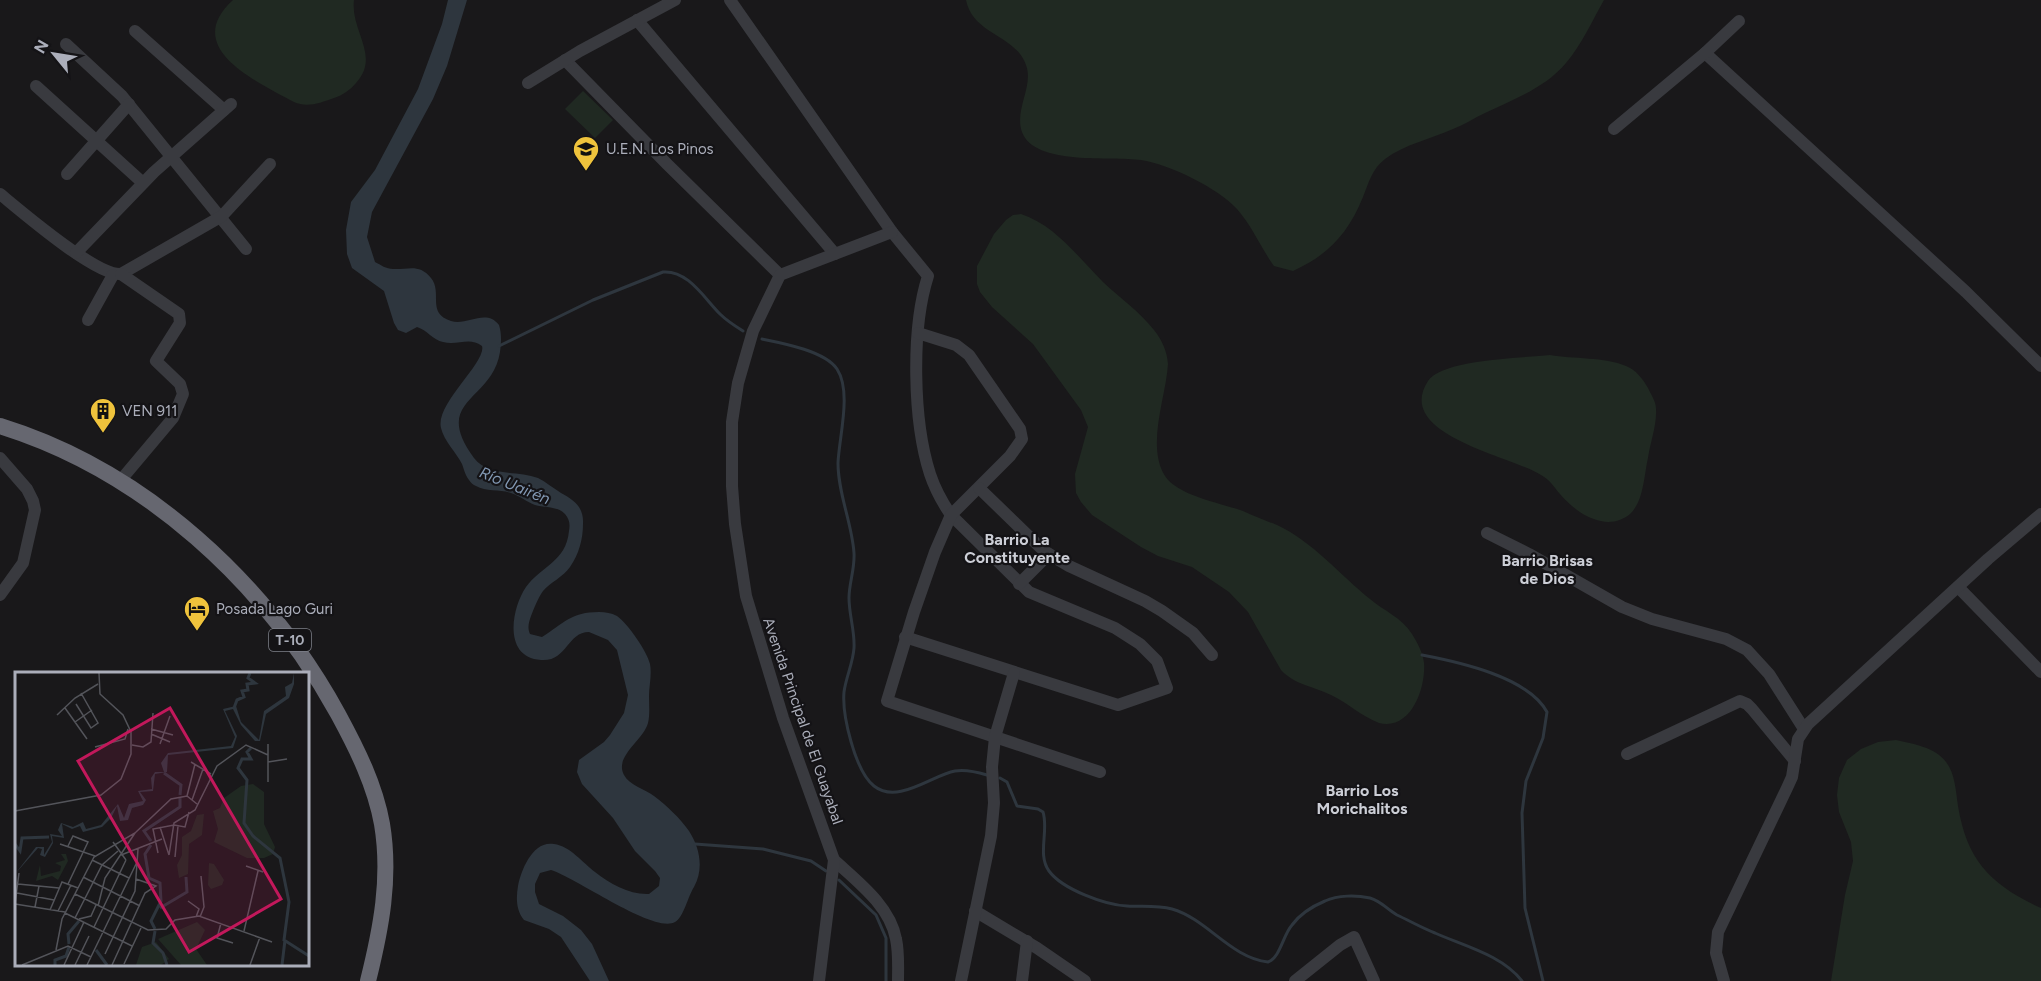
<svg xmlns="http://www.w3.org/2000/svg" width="2041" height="981" font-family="Figtree,sans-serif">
  <rect width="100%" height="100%" fill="#19181a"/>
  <g fill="#202922">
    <path d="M233,0H354C350,31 381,56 356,83C350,90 343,95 334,98C320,103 307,108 294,102C258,82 180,48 233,0Z"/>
    <path d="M966,0H1604C1592,21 1582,44 1566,63C1545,88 1514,99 1485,113C1474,118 1464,125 1453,129C1431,139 1405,144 1385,159C1372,169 1369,182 1363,197C1348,234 1328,255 1293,271L1274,266C1261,248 1252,226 1237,209C1218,188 1169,164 1141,160C1112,156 1034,166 1022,132C1014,110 1034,86 1026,65C1016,35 973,35 966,0Z"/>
    <path d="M583,91L613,120L595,138L565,109Z"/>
    <path d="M1021,214C1055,225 1079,258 1103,282C1120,298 1140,312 1154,330C1162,340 1167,351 1168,364C1166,397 1146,446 1165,476C1178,496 1221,503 1243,511C1254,516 1266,521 1277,525C1312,541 1340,575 1370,599C1384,611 1401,617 1412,634C1417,642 1423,653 1424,663C1426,688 1411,731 1379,723C1361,716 1348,703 1331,695C1313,686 1295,685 1281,670L1248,612L1229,592L1192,567L1158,556L1141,547L1092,515L1081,502L1076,493L1075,474L1088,427L1081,410L1033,344L992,307L980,292L977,284V266L994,234L1006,220L1013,215Z"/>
    <path d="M1550,355C1573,359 1605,357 1626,366C1636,370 1643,379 1648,388C1651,395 1656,401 1656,409C1657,425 1650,443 1648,458C1644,475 1644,501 1630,514C1623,520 1611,524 1601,521C1585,518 1570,506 1560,494C1554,487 1550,480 1541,475C1512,456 1393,435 1428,381C1442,359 1524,358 1550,355Z"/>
    <path d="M1896,740C1913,744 1935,747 1946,762C1955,773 1956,792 1958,806C1967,861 1991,885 2041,908V981H1831L1845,895L1853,861L1851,842L1839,812L1837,795L1839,778L1847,760L1861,749L1878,742Z"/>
  </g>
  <path fill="#2e363e" d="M448,0H467L447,66L433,99L372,212L367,237L375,262C381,265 386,269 393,269C408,270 419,263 431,278C443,293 426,313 451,321C467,326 486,308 499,325C502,334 501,344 500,352C492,402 431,399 474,458C488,477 518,470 538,478C546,482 553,488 561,493C574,500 584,507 583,524C583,539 579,554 570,567C563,577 551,582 543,591C538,598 534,608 531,616C529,622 527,627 530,634L542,637C564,623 571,612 599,612C606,612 611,613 617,616C628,624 647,651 650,664C652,675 649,686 649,696C649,705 650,715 648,723C643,741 614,756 624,775C629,785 645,789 654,796C667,806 680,818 689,831C700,848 704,869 694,887C688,896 684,917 675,922C654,934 577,878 551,870L540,873L535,884V892L539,904L563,916L581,930L592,944L609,981H590L561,937L549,929L524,920C516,910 516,898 518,886C521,870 533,840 554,844C570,846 583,863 595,872C610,884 630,895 649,894L659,886L660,878L655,871L635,851L613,818L582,784L577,772L579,760L604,742L610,735L624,713L628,695L617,650L608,640L589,632C567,632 567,662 541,660C503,658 511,609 526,587C541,566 566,562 569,531C570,525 570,520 565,514C558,506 545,508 535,505C527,502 520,496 511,493C500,489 486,492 476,486C473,485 471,483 469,480C465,475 464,469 462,464C456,452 444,441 441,428C435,404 487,362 482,346C469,336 458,346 443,342C433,340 427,330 417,327L406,333L398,330L394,323L384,291L352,268L347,254L346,230L351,202L375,170L418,89L442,24Z"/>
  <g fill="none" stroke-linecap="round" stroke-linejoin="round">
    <g stroke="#2e363e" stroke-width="3">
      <path d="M762,339C782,343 825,351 837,369C852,392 839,437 838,463C838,494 852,523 854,553C855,569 849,583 849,598C849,615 855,631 854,648C853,663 846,677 844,692C842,715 855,771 874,786C898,805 932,775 955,771C966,769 977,772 987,775"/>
      <path d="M499,346L593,300L663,272C688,270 704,298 720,314C727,321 735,326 743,331"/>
      <path d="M1422,655C1459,662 1528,677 1547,712L1543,738L1526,781L1522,813L1525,908L1543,981"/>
      <path d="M1000,778L1007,782L1017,806L1038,809L1043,812C1049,830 1037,855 1049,871C1062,889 1105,905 1127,906C1142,907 1157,905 1172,909C1207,919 1231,958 1268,962C1280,958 1283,935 1292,925C1300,914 1313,906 1325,901C1338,895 1356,895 1370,898C1381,901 1388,910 1397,915C1410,921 1422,928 1435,933C1464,946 1502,955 1522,981"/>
      <path d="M695,844L763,849L811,861L826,871"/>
      <path d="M839,880L876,915L886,938V981"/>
    </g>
    <g stroke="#393a3f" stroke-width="12">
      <path d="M730,0L892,232L928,276C911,329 913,421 930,474C935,489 942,502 951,515L1029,592L1115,628L1140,644L1157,661L1167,688L1118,705L905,637"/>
      <path d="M637,20L835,254"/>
      <path d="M135,31L224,110"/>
      <path d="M66,44L122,96L246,249"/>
      <path d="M1705,53L1966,292L2041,366"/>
      <path d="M565,60L667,164L780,275"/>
      <path d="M528,83L580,51L675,0"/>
      <path d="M36,86L143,183"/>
      <path d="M1614,129L1705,53L1739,21"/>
      <path d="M67,174L129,104"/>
      <path d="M0,194C22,212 96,276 121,274L222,216L270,164"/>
      <path d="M76,253L154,172L231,104"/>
      <path d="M88,320L113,275"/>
      <path d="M918,333L956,345L969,355L1020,429L1022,439L1010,456L951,515L935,552L914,612L887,701L1100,772"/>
      <path d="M0,458L27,489L33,501L35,510L23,563L0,595"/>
      <path d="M120,481L173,418L183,394L180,384L156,361L180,323L179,314L121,274"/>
      <path d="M979,488L1044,551L1069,566L1145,601L1162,611L1193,633L1212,655"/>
      <path d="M1487,533L1529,554L1622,607L1652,619L1726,639L1747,650L1769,674L1804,729"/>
      <path d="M1019,584L1049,554"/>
      <path d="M1958,587L2041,672"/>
      <path d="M1627,754L1740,701L1747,704L1752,709L1795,761"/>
      <path d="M834,860C858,882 890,906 896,939C899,953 898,967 898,981"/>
      <path d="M975,911L1037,948L1085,981"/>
      <path d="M819,981L834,860L783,718L746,596L735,524L732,486V422L738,383L753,331L780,275L892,232"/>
      <path d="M961,981L991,836L994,803L992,767L995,737L1014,673"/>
      <path d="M1022,981L1027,941"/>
      <path d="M1295,981L1340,945L1354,937L1374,981"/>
      <path d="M1724,981L1716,953L1718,932L1787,788L1792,777L1798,739L1808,724L1988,559L2041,514"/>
    </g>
    <path stroke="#666770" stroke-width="16" d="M0,426C145,471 266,583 338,714C357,749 375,785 382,824C391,878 381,929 368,981"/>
  </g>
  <defs>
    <g id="school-pin" transform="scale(1.35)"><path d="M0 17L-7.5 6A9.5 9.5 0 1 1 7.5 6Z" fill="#efc33c" stroke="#141316"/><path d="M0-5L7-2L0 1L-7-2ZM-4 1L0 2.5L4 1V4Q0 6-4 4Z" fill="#111"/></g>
    <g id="building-pin" transform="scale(1.35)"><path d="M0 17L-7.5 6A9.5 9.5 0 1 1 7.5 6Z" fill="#efc33c" stroke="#141316"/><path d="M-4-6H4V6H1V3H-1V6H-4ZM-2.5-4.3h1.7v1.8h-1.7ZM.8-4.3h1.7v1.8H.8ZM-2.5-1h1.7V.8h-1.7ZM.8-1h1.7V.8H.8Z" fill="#111"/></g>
    <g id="hotel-pin" transform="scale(1.35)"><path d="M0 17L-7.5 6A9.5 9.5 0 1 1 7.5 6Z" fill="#efc33c" stroke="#141316"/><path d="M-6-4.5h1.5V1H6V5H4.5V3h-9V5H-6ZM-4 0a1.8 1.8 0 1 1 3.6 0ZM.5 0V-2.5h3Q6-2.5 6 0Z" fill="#111"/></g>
  </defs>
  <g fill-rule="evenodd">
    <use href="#school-pin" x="586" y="149"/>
    <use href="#building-pin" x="103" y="411"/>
    <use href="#hotel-pin" x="197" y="609"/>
  </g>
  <g text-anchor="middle" stroke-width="4.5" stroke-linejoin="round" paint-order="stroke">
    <rect fill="#141316" stroke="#7e8089" stroke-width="1.5" x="269" y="629" width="42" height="22" rx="4.5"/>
    <g font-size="14" font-weight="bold" fill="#abaeba">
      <text x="290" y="645">T-10</text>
    </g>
    <g font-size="15" fill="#abaeba" stroke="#141316" text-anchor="start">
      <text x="606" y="154">U.E.N. Los Pinos</text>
      <text x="122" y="416">VEN 911</text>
      <text x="216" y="614">Posada Lago Guri</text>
    </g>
    <g font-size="15" fill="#abaeba" stroke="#141316">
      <text transform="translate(803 721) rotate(71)" y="5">Avenida Principal de El Guayabal</text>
    </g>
    <g font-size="16" font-style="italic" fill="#8399b4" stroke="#141316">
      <text transform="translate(515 485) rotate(22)" y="6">Río Uairén</text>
    </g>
    <g font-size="16" font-weight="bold" fill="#ccced6" stroke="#141316">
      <text x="1017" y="545">Barrio La<tspan x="1017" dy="18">Constituyente</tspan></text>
      <text x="1547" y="566">Barrio Brisas<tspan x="1547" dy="18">de Dios</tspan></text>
      <text x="1362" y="796">Barrio Los<tspan x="1362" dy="18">Morichalitos</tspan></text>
    </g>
  </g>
  <g transform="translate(15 672)">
    <rect width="294" height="294" fill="#19181a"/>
    <path d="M238,112L249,120V152L260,175L258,182L249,186H232L199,170L203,157L198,139L205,136L209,126L226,114ZM189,142L187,163L174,172L173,202L164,206L162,193L167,183V165L176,159L182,143ZM46,182H51L53,189L43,208L37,204L21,209L25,193L26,204L45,199L46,194L40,191L50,188ZM194,191L199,192L209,208L207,213L196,217L193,213ZM182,250L190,258L181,277L192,293H166L143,267ZM141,270L154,287L146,293H121L127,275Z" fill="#202922"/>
    <path d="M279,1V12L274,26L251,42L245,69H240L226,53L218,37L210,39L222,64L218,76L153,83L152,100L140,102L138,119L125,120L131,128L128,133L117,136L113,148L105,149L102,134L96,146L87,155L68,160L65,154L57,157L47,152L49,166L37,164L38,171L30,185L25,183L27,177L23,176L0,202L21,175H29V183L37,170L35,162L47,164L43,158L46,151L58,155L68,150L71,157L86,153L103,132L109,146L114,132L128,129L123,119L137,117L136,106L140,100H149L146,91L153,81L216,74L220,65L208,37L221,34L226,50L244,68L249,39L271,24L270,15L277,11Z" fill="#2e363e"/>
    <path fill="none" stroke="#2e363e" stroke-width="3" d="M219,36L222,28L229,25L227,19L233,18L232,12L240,11L233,6L235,1M236,76L232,80L236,87H227L223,96L232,108L229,151L238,164L265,186L274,230L269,268L294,284M149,101L166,113L165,123M136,169L129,159L165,135V126M0,172L5,179L7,166L34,165M136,173L130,182L134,206L145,211L146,229L136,249L140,257M145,236L172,220L171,205M140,259L138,271L148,281L152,293M54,272L53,262L64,249M81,278L92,293M40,293V288L51,284L54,275M267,293L270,268"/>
    <path fill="none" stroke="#53545a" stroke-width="1.5" d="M61,32L76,56L83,51L66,21M50,36L72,67M42,43L60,26L83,12M60,50L77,38M136,57L158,63M136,62L155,70M145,72L155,44M117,73L128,75L136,70L138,41M80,75L110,67L113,57M176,90L196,102M253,90L272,87M253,110V72M172,124L180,92M177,128L188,97M0,139L86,123L106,107L116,82V60L108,43L85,22L84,1M145,155L154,183M98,170L111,188M45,172L80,184M143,181L138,157L159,153L170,155L174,140M106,183L147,167M154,183L159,151L180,138L202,94L231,73L253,83M160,185L163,154M77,188L114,206M231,194L248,200M68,205L125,234M3,212L44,216M53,212L73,170L58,164L53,174M2,221L39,228M60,222L133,258L151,257L160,248L184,244L257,270M173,229L184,237L181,245M0,232L50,240M0,232L4,201M83,234L90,206L120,161M20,235L24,214M35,238L47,210L63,216M43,239L56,213M50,241L117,274M185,245L189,235L186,204M60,246L87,193L103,179M64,247L76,244L81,233M206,251L202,266L218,271M79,255L111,188M229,259L243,199M41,278L47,247L79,185L120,161L156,127L172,124L182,132M90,282L120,219L123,177M109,292L126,256M7,293L53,274L76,285M49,293L69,250M60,293L74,264M72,293L122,190M97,293L130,221L141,214L121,207M235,293L245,265"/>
    <path fill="#c2185b" fill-opacity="0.15" stroke="#c2185b" stroke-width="3" d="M155,36L266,227L174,280L63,89Z"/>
    <rect width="294" height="294" fill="none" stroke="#abaeba" stroke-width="3"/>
  </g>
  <g transform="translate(54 54) rotate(300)" stroke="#141316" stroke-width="4.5" paint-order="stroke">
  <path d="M0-4.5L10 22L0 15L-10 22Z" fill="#abaeba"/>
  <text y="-9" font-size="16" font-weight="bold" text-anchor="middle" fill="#abaeba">N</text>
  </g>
</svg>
